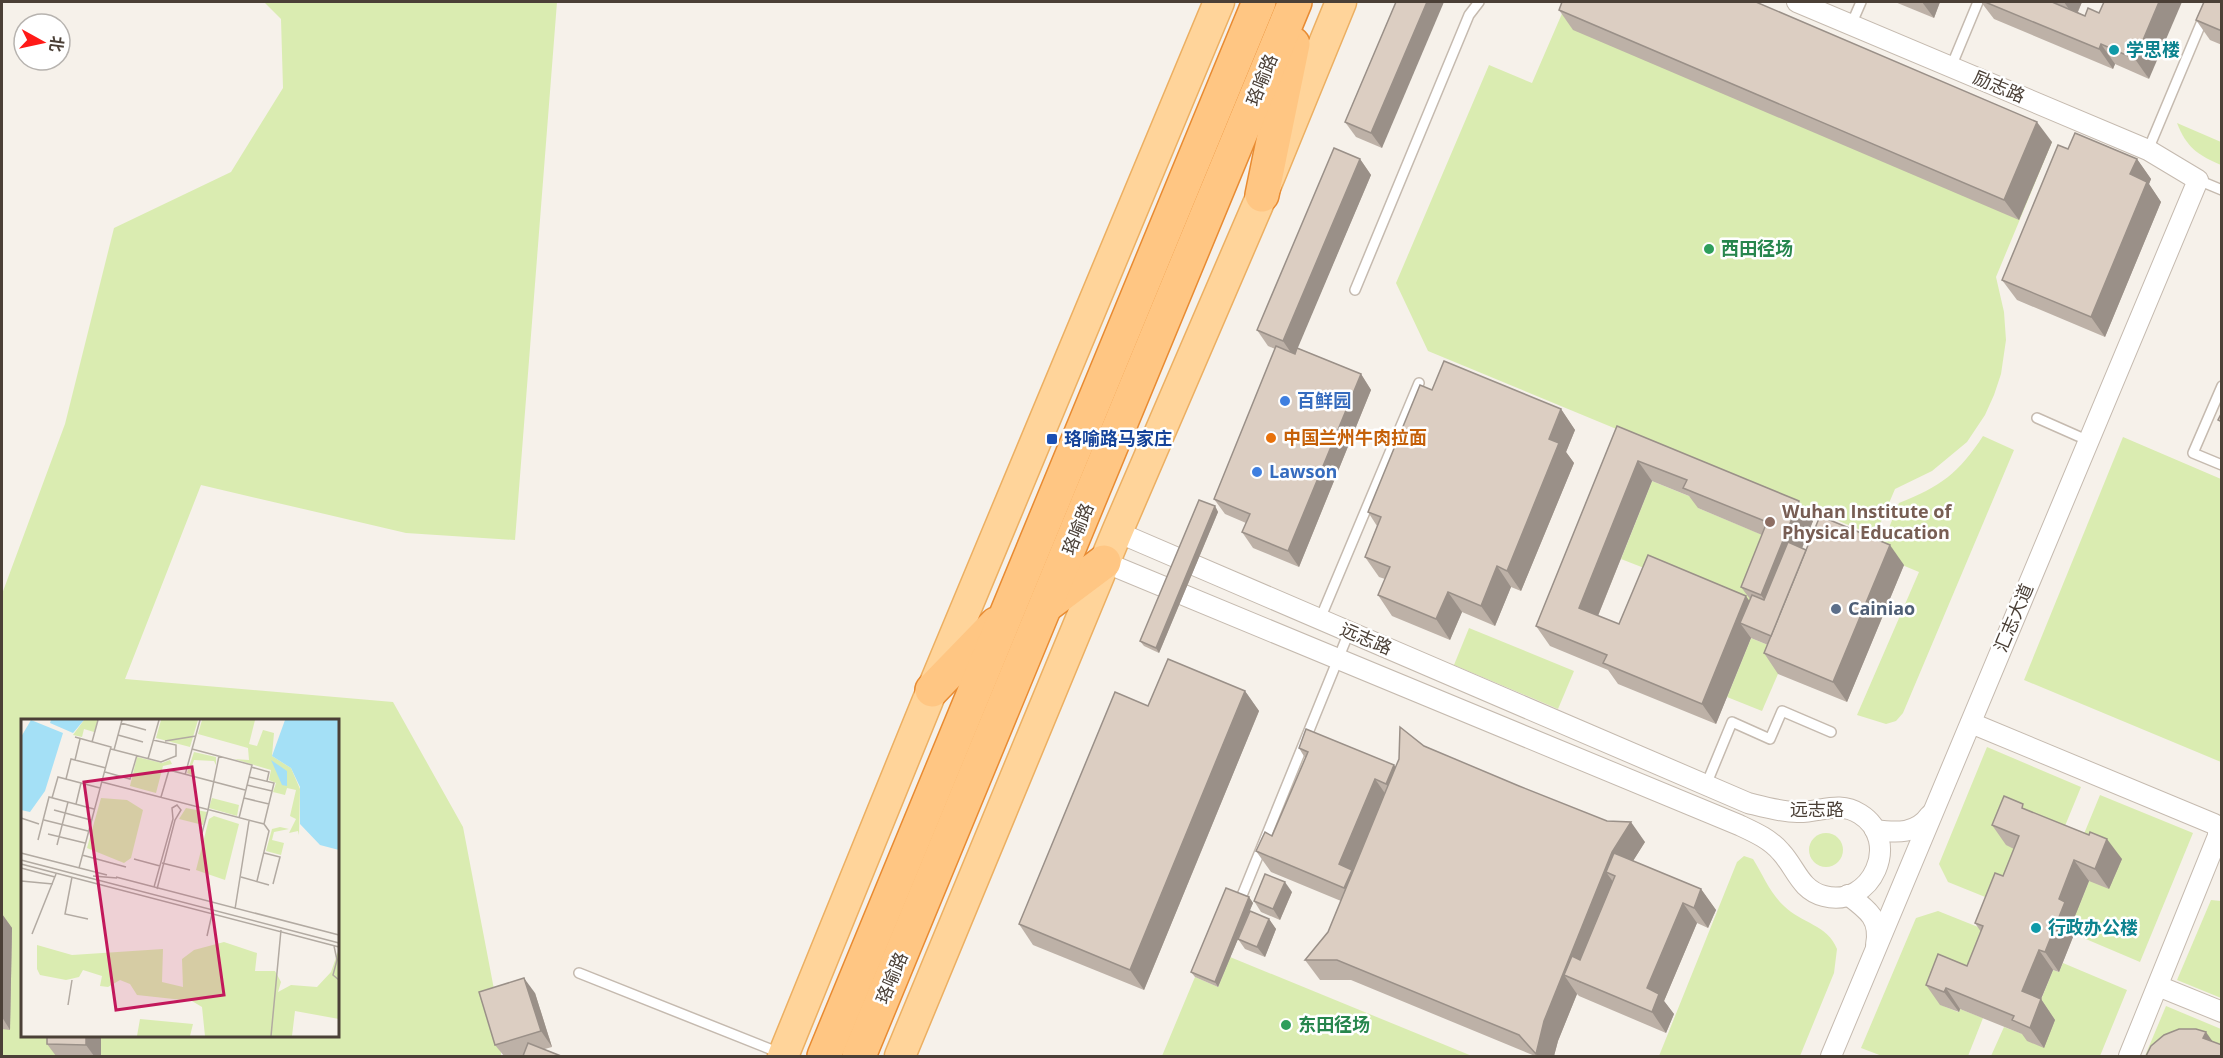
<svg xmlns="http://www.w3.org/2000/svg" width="2223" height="1058" font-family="'Open Sans','Noto Sans SC',sans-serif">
  <rect width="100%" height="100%" fill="#f6f1ea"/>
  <g fill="#daecb1" fill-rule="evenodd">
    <path d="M264,2H557L515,540L406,533L201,485L125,679L393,702L463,827L501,1026V1056H2V594L65,424L114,228L231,172L283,88L281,19ZM22,720H338V1036H22Z"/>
    <path d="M1567,2L2052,142L1996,277L2004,312L2006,340L2001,374L1994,395L1985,415L1967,442L1932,471L1895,489L1875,536L1428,351L1396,283L1489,65L1532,83Z"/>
    <path d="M2177,123L2221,142V165C2199,156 2186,147 2177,123Z"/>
    <path d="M1983,436L2014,450L1903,713L1896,721L1886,724L1857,715L1919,572L1878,555L1899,503C1940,487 1959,473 1983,436Z"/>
    <path d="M2123,437L2221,479V762L2024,680Z"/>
    <path d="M1652,481L1701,501L1698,508L1782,543L1756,607L1662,575L1621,559Z"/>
    <path d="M1469,628L1574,671L1558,709L1454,665Z"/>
    <path d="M1751,638L1787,653L1762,711L1727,697Z"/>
    <path d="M1987,747L2081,787L2060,838L2034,857L2005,905L1948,882L1939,864Z"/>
    <path d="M2100,795L2193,833L2140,962L2074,934L2079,922L2073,920L2089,881L2103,856L2079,846Z"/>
    <circle cx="1826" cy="850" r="17"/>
    <path d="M1744,856L1753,859C1763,875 1770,893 1784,906C1801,923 1828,925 1837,949L1834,973L1800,1056H1659L1737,862Z"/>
    <path d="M2211,900L2221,901V998L2177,980Z"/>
    <path d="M1938,911L1993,933L1941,1005L1958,1012L1960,1009L1983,1018L1968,1056H1882L1861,1048L1916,918Z"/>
    <path d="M1230,957L1472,1056H1162L1195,977L1218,987Z"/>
    <path d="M2063,963L2127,990L2100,1056H1991L2004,1027L2028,1036L2055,1020L2036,1012L2053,970L2059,972Z"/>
    <path d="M2166,1006L2221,1029V1056H2145Z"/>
  </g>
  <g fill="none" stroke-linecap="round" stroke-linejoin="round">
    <g stroke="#c5baaf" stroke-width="12">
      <g id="service">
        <path d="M1851,25L1861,2"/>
        <path d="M1951,67L1978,2"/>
        <path d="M2148,150L2210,2"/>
        <path d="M2198,180L2222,190"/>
        <path d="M1355,290L1469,15L1479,2"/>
        <path d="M2222,386L2193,453L2222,465"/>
        <path d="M2037,418L2089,441"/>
        <path d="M1320,619L1419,383"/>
        <path d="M1706,785L1732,722L1770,739L1782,711L1831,732"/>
        <path d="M1241,898L1349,632"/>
        <path d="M579,973L780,1053"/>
      </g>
    </g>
    <g stroke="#c5baaf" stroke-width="22">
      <g id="minor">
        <path d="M1797,2L2148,150L2198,180L1831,1056"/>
        <path d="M1104,562L1739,825C1754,832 1770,839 1781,852C1796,868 1800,890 1824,896C1872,909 1902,840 1860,814C1838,800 1820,813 1797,812C1781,812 1764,807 1748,803L1117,532"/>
        <path d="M1971,723L2214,824L2218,829V836L2129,1056"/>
        <path d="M1875,830C1897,833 1917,834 1930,815"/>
        <path d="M1848,895C1868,910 1881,919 1876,945"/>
        <path d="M2158,986L2222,1012"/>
      </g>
    </g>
    <g stroke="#ecaf62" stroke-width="33">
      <g id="primary">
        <path d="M783,1056L932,690L1219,2"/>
        <path d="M900,1056L1117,532L1262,195L1341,2"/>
      </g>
    </g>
    <g stroke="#e88b32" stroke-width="36">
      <g id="trunk">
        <path d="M1262,195L1293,44"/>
        <path d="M1048,604L1104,562"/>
        <path d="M932,690L996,624"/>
        <path d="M824,1056L1259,2"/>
        <path d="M859,1056L1295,2"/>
      </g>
    </g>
    <use href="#service" stroke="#fff" stroke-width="9"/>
    <use href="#minor" stroke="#fff" stroke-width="20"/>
    <use href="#primary" stroke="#ffd49a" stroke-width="30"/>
    <use href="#trunk" stroke="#ffc683" stroke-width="33"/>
  </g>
  <g fill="#bdb1a7" fill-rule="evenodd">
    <path d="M1396,2L1382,148L1356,137L1345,122Z"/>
    <path d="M1895,2H1940L1934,18Z"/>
    <path d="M1981,2H2082L2078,12L2085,16L2099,13L2104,2L2149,79L2115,64L2113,69L1994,19Z"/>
    <path d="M2222,2V45L2210,40L2196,20Z"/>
    <path d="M1559,10L2052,142L2019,220L1573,30Z"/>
    <path d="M2068,149L2137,159L2151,179L2149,184L2161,202L2105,337L2017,300L2002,280Z"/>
    <path d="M1360,159L1371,175L1297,348L1361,374L1371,390L1299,567L1253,548L1242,532L1246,523L1225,514L1214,499L1275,349L1268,346L1257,330Z"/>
    <path d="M1432,390L1561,409L1575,430L1566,452L1574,463L1521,591L1511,587L1495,626L1462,612L1450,640L1392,616L1378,595L1385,579L1379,577L1365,557L1377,526L1368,512Z"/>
    <path d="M1617,426L1813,521L1802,548L1806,550L1904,565L1847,702L1778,674L1764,653L1768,645L1751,638L1716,724L1618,684L1608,670L1550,646L1536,626ZM1652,481L1689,496L1698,508L1762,535L1741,587L1750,599V600L1619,624L1598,616Z"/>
    <path d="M1215,506L1218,512L1159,653L1144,646L1140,641Z"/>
    <path d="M1245,691L1259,711L1144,990L1033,945L1019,924L1148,706Z"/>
    <path d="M1424,746L1645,842L1633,861L1701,889L1716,910L1708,928L1697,923L1664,1001L1674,1014L1666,1033L1579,996L1577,994L1558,1041L1554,1056H1535L1351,980H1320L1305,960L1328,932L1341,901L1271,872L1256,851L1272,836L1305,758L1299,748L1394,765L1396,768Z"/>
    <path d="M2027,810L2122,859L2109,889L2089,881L2075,916L2079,922L2059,972L2053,970L2041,999L2055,1020L2044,1048L2027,1041L2022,1034L1960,1009L1959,1012L1940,1005L1926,985L1967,966L1981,932L1975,923L2003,876L2014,849L2006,845L1992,825Z"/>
    <path d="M1292,892L1280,920L1261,912L1254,901Z"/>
    <path d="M1249,897L1253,903L1238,938L1269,919L1276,929L1265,957L1245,949L1238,939L1218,987L1195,977L1191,972Z"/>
    <path d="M2,914L12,928L10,1030L2,1029Z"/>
    <path d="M535,993L552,1047L519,1056H504L495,1045Z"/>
    <path d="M47,1035H101V1056H56L47,1044Z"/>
  </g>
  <g fill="#9a9088">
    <path d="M1427,2H1444L1382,148L1371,133Z"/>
    <path d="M1922,2H1940L1934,18Z"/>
    <path d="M2064,2H2082L2075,18Z"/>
    <path d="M2159,2H2182L2149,79L2135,59Z"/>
    <path d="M2101,44L2115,64L2113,69L2099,49Z"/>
    <path d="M2037,122L2052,142L2019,220L2004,200Z"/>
    <path d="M1360,159L1371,175L1294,357L1283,341Z"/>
    <path d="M2137,159L2151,179L2149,184L2161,202L2105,337L2091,317L2130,174Z"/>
    <path d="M1361,374L1371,390L1299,567L1288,551Z"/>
    <path d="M1561,409L1575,430L1566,452L1574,463L1521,591L1507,571L1549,439Z"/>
    <path d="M1638,461L1652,481L1593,628L1579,608Z"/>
    <path d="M1799,501L1813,521L1775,615L1761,595Z"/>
    <path d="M1215,506L1218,512L1159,653L1156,648Z"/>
    <path d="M1890,545L1904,565L1847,702L1833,682Z"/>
    <path d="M1497,566L1511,587L1495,626L1481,606Z"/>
    <path d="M1448,592L1462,612L1450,640L1436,619Z"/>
    <path d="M1746,596L1760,616L1740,623L1751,638L1716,724L1702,704Z"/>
    <path d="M1245,691L1259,711L1144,990L1130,970Z"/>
    <path d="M1394,765L1408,786L1400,804L1386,784Z"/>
    <path d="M1375,779L1389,799L1358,909L1344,888L1339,864Z"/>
    <path d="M1631,822L1645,842L1626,872L1615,876L1606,872L1619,890L1581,983L1564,975L1577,994L1558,1041L1554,1056H1538L1536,1054L1544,1021L1612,852Z"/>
    <path d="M2107,839L2122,859L2109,889L2095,869Z"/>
    <path d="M2074,860L2089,881L2075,916L2079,922L2059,972L2045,952L2059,899Z"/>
    <path d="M1285,882L1292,892L1280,920L1273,909Z"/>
    <path d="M1701,889L1716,910L1708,928L1694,908Z"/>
    <path d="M1249,897L1253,903L1218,987L1215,982Z"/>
    <path d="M1683,903L1697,923L1664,1001L1674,1014L1666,1033L1652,1012L1647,988Z"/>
    <path d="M2,914L12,928L10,1030L2,1017Z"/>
    <path d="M1269,919L1276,929L1265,957L1257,947Z"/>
    <path d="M2039,950L2053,970L2041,999L2055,1020L2044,1048L2030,1028L2022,991Z"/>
    <path d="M524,978L535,993L552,1047L541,1031Z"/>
    <path d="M1946,988L1960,1009L1959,1012L1944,992Z"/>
    <path d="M2206,1032L2220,1052L2203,1038Z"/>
    <path d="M86,1035H101V1056H94L86,1045Z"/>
  </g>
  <g fill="#dccec2" stroke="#9a9088" stroke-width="1.5">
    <path d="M1396,2H1427L1371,133L1345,122Z"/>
    <path d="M1562,2H1756L2037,122L2004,200L1559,10Z"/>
    <path d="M1985,2H2052L2085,16L2088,8L2099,13L2104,2H2159L2135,59L2101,44L2099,49Z"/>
    <path d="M2204,2H2222V31L2196,20Z"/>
    <path d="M2075,133L2137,159L2130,174L2147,182L2091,317L2002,280L2058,145L2068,149Z"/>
    <path d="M1334,148L1360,159L1283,341L1257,330Z"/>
    <path d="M1276,346L1295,354L1297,348L1361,374L1288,551L1242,532L1250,514L1214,499Z"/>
    <path d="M1444,361L1561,409L1549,439L1559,443L1507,571L1497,566L1481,606L1448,592L1436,619L1378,595L1390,567L1365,557L1381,517L1368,512L1420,385L1432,390Z"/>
    <path d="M2222,412V422L2218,420Z"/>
    <path d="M1617,426L1799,501L1761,595L1741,587L1767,522L1683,488L1687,480L1638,461L1579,608L1619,624L1648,555L1746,596L1702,704L1603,663L1607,655L1536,626Z"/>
    <path d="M1199,500L1215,506L1156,648L1140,641Z"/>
    <path d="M1820,516L1890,545L1833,682L1764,653Z"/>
    <path d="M1788,542L1806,550L1771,636L1740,623L1752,595L1764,600Z"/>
    <path d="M1168,659L1245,691L1130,970L1019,924L1115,692L1148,706Z"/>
    <path d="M1400,727L1424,746L1519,786L1607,821L1631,822L1612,852L1544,1021L1536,1054L1519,1035L1337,960H1305L1328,932L1396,766L1399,759Z"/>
    <path d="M1306,729L1394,765L1386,784L1375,779L1339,864L1352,870L1344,888L1256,851L1265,832L1272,836L1308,752L1299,748Z"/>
    <path d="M2004,796L2023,804L2022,808L2089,835L2090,832L2107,839L2095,869L2074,860L2059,899L2065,902L2045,952L2039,950L2022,991L2041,999L2030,1028L2012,1020L2014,1016L1946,988L1944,992L1926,985L1938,954L1967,966L1983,926L1975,923L1995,873L2003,876L2019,836L1992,825Z"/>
    <path d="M1614,853L1701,889L1694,908L1683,903L1647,988L1659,994L1652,1012L1564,975L1572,956L1580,960L1615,876L1606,872Z"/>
    <path d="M1265,874L1285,882L1273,909L1254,901Z"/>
    <path d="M1226,888L1249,897L1215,982L1191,972Z"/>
    <path d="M1250,911L1269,919L1257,947L1238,939Z"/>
    <path d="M524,978L541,1031L495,1045L479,992Z"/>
    <path d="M2179,1029H2196L2206,1032L2203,1038L2222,1045V1056H2146L2151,1046L2164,1035Z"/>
    <path d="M47,1035H86V1045L47,1044Z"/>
    <path d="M528,1043L561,1056H523Z"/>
  </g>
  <g fill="#0f9aa8" stroke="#fff" stroke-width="2">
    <circle cx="2114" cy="50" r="6"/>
    <circle cx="2036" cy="928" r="6"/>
  </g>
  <g fill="#2e9e5b" stroke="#fff" stroke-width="2">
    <circle cx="1709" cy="249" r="6"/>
    <circle cx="1286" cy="1025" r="6"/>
  </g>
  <g fill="#3f7fe0" stroke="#fff" stroke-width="2">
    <circle cx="1285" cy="401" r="6"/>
    <circle cx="1257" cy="472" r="6"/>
  </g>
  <circle fill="#e8710a" stroke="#fff" stroke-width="2" cx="1271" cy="438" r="6"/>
  <rect fill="#1a4fb4" stroke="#fff" stroke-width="2" x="1046" y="433" width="12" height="12" rx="3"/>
  <circle fill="#8d6e63" stroke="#fff" stroke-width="2" cx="1770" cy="522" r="6"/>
  <circle fill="#5c6f8a" stroke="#fff" stroke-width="2" cx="1836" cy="609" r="6"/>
  <g text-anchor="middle" stroke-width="5" stroke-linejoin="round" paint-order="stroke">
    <g font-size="18" font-weight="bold" fill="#0d838f" stroke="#fff" text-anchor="start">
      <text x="2126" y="56">学思楼</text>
      <text x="2048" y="934">行政办公楼</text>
    </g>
    <g font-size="18" fill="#4b4037" stroke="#fff">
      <text transform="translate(1262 80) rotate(-68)" y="6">珞喻路</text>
      <text transform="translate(1999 87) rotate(23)" y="6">励志路</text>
      <text transform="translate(1078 529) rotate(-68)" y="6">珞喻路</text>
      <text transform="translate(2014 618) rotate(-67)" y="6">汇志大道</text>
      <text transform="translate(1366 639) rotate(23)" y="6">远志路</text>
      <text x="1817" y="816">远志路</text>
      <text transform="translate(892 978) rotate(-67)" y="6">珞喻路</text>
    </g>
    <g font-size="18" font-weight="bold" fill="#27864d" stroke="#fff" text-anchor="start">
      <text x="1721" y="255">西田径场</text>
      <text x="1298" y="1031">东田径场</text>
    </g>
    <g font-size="18" font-weight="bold" fill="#366cbe" stroke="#fff" text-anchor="start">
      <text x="1297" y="407">百鲜园</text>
      <text x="1269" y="478">Lawson</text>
    </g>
    <g font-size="18" font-weight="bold" fill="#c56008" stroke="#fff" text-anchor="start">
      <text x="1283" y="444">中国兰州牛肉拉面</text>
    </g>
    <g font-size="18" font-weight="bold" fill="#164399" stroke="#fff" text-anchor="start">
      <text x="1064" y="445">珞喻路马家庄</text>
    </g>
    <g font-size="18" font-weight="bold" fill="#785e54" stroke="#fff" text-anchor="start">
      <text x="1782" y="518">Wuhan Institute of<tspan x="1782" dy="21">Physical Education</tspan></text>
    </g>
    <g font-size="18" font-weight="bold" fill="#4e5e75" stroke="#fff" text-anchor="start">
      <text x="1848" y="615">Cainiao</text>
    </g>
  </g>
  <g transform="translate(21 719)">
    <rect width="318" height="318" fill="#f6f1ea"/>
    <path d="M63,1H77L73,13L63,10L61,18L52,16ZM140,1H177L169,28L135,19ZM181,1H234L228,25L236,27L242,11L253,14L251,37L270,49L279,70L278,116L277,112L268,114L275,100L269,97L275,71L266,69L264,76L252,73L255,64L248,61L250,51L213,40L228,41L227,29L177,15ZM173,33L195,38V46L193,42L173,41L170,50L174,57L166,54ZM116,38L141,44L149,41L151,45L142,47L135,74L109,67ZM80,79L106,81L122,91L110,139L103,144L66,129ZM191,79L218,86L216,97L188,89ZM165,89L186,93L182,106L158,100ZM193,97L218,105L204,161L175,151L188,100ZM259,108L268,110L253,113L251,121L263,124L260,136L245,132L251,110ZM203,223L236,234L234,252H254L260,263L257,273L270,266L296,268L310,253L318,230V300L274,292L271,317H184L181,288L171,282L116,276L109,265L99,261L87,268L79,267L81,257L62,251L58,258L45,261L19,256L16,250V226L51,236L142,230L141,263L162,268L161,240L173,231ZM119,300L172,305L169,317H116Z" fill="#daecb1"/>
    <path d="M10,1L42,14L24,72L9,93L0,91V18ZM30,1H63L52,14L29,4ZM264,1H318V131L299,126L279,105V68L270,49L251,37ZM250,41L266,52V67L261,66Z" fill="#a4e0f6"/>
    <path fill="none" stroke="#b2aaa2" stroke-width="1.5" d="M100,4L125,11M97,16L122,23M54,18L90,28L58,149M144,22L175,17M71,23L77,1M90,30L140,43L155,37V26L132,21M171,30L231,46L218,99M93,31L101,1M127,40L138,1M54,41L59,20M230,48L248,53L246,62M84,53L109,60L116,36M164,56L179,1M228,58L253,64L243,105M45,60L50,40L85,49M81,63L243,105L248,112L236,162M226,66L251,72M140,78L148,51L224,71M31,79L37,58L79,69M223,79L248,85M55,85L60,64M33,91L70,101M187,91L198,37M0,99L18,105M23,101L67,112M181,114L187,91M27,115L64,124M17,121L28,78L73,90M36,126L47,83M0,134L86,156M243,134L259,138L252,165M61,136L105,148M113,140L139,147M0,141L318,224M141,144L169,151M0,145L318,228M0,149L34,158M72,157L96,159M51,158L44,195L67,200M95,158L318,216M220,158L248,166M0,162L32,165M133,168L152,100L151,89L156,86L160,91L154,101L136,170M318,170V189M214,190L228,102M11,215L35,155M186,217L191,195M313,227L316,241L312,256L318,261M47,286L51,261M250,317L260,211"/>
    <path fill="#c2185b" fill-opacity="0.15" stroke="#c2185b" stroke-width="3" d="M171,48L203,276L95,291L63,63Z"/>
    <rect width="318" height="318" fill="none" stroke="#4b4037" stroke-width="3"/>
  </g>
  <rect width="2223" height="1058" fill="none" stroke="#4b4037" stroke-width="6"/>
  <g transform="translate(42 42) rotate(98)"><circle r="28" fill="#ffffff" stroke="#b7b3af" stroke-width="1.5"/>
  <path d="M0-4.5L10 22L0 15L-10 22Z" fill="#ff1a18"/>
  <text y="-9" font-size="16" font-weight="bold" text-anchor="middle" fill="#4b4037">北</text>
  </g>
</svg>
